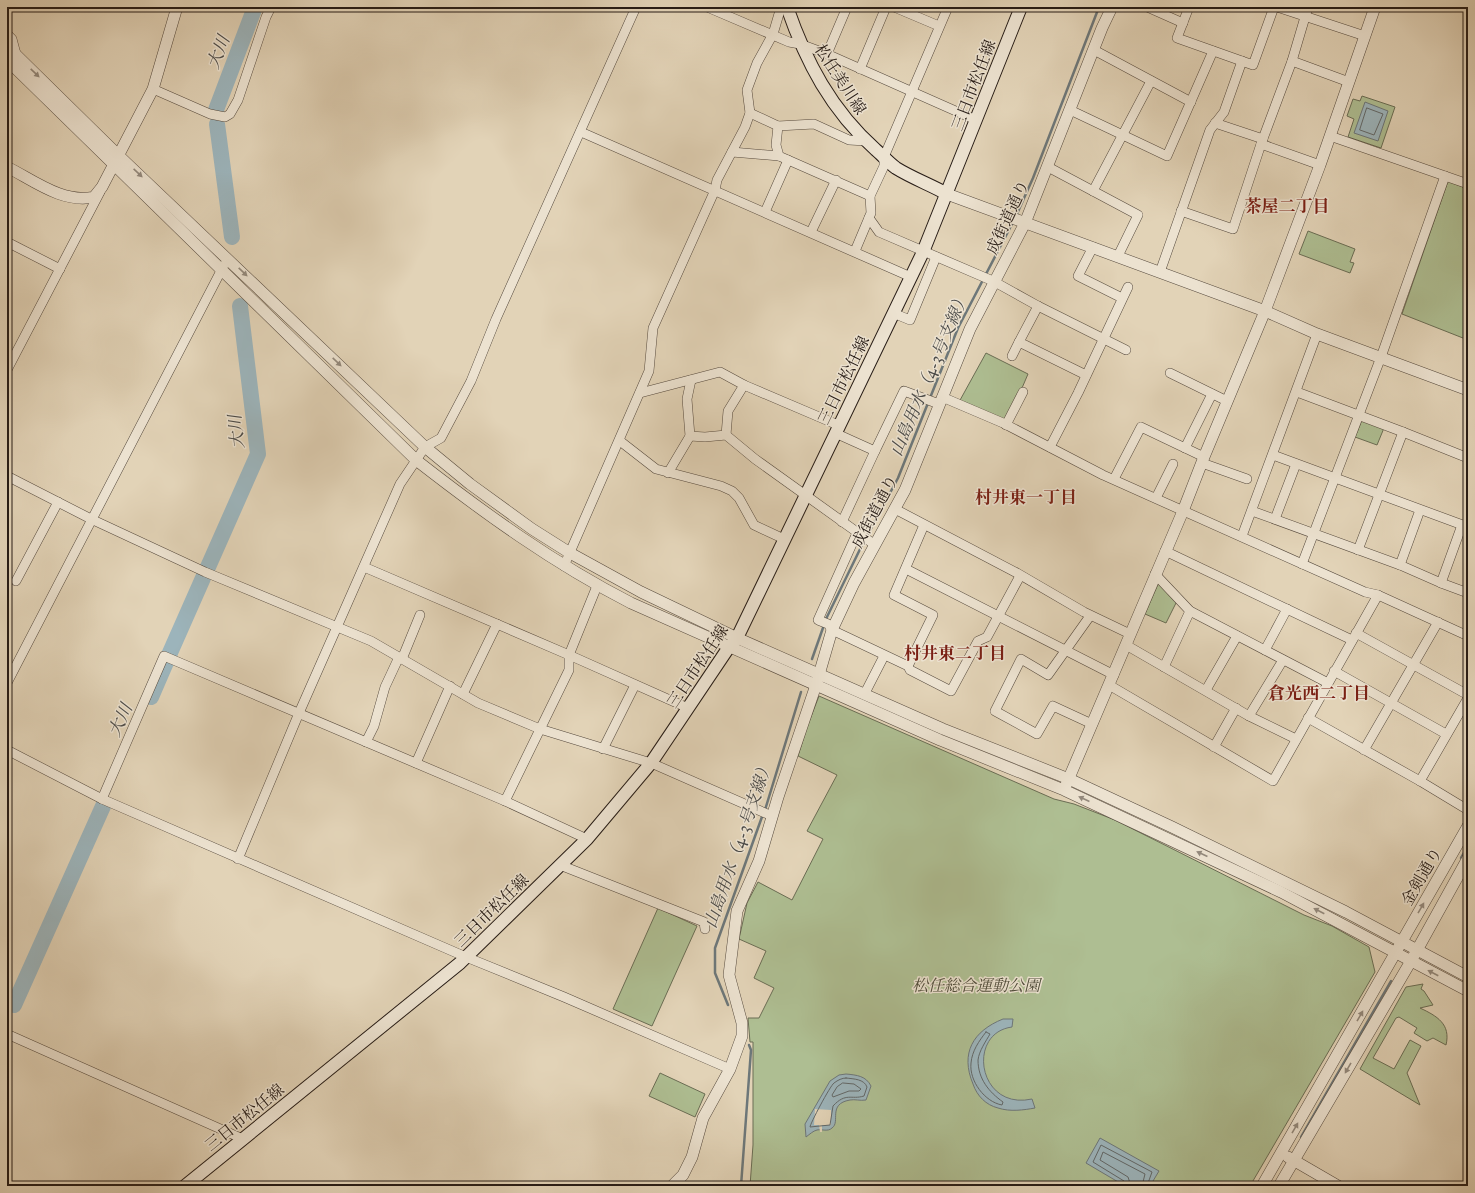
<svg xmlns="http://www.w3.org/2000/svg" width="1475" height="1193" font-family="'IM FELL Great Primer','Noto Serif JP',serif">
  <rect width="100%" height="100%" fill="#e2d3b7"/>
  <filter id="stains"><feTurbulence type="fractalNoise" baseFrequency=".005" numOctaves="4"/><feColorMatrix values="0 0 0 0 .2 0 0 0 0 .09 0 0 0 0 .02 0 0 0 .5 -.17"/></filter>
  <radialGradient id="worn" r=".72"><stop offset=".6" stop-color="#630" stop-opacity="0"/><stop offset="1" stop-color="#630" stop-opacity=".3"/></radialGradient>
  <g fill="#aebe92" stroke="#6a6d54">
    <path d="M1362,96L1395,107L1381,148L1348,137L1354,119L1347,116L1353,99L1360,101Z"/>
    <path d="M1448,181L1468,189V340L1402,314Z"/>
    <path d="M1308,231L1355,249L1350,262L1354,263L1350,273L1299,254Z"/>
    <path d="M986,353L1028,374L1007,423L959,402Z"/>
    <path d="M1362,420L1384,428L1377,445L1355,437Z"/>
    <path d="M1159,582L1177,601L1166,623L1145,614Z"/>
    <path d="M819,696L1054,799L1074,804L1115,820L1304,915L1332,926L1369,947L1375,972L1250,1186H750L753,1145V1042H750L748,1018H759L774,988L754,978L766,951L739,939L747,903L758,882L792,900L823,839L807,831L837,775L798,756L807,727Z"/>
    <path d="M658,908L697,926L652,1026L613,1009Z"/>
    <path d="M1423,984L1421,989L1424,991L1433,1005L1420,1008C1437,1016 1451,1024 1446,1045L1433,1038L1427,1041L1414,1033L1417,1028L1399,1017L1396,1018L1373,1058L1394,1069L1410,1040L1421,1046L1407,1073L1420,1105L1360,1069L1406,987Z"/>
    <path d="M660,1073L705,1094L695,1117L649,1096Z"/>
  </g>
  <g fill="#9cb4bb" stroke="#6d7779">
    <path d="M1365,102L1388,111L1378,141L1354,133Z"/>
    <path d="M1003,1019H1013L1012,1027C966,1033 978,1111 1032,1099L1035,1108C1024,1110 1010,1112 998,1108C986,1105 977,1096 973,1084C960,1053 973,1031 1003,1019Z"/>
    <path d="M846,1074C857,1075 866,1076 871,1086L866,1100C860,1101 855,1099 850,1100C827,1104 841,1122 832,1128C828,1132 822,1129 817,1130C813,1131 810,1134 806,1137L805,1124L830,1081L839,1075Z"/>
    <path d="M1100,1138L1159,1171L1150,1186H1125L1086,1163Z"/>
  </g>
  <path fill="#e2d3b7" d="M815,1109L831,1110V1125H822V1132H820L819,1125H814Z"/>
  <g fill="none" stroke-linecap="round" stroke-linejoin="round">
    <g stroke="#626868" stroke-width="1">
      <path d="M1367,108L1383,114L1374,135L1360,130Z"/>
      <path d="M986,1032L990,1034C986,1041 979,1051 978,1060C978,1079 989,1092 1003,1102L1002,1105C985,1102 969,1081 971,1063C972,1051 979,1041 986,1032Z"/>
      <path d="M846,1078C854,1079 864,1079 867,1087L864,1096C851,1100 846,1092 833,1106L830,1125L810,1127C810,1124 830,1086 834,1083C838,1080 842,1078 846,1078Z"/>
      <path d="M843,1083L854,1084L861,1089L859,1091H849L833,1097L832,1095L837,1087Z"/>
      <path d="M1126,1186L1124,1181L1093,1162L1101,1145L1152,1172L1147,1186"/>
      <path d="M1131,1186L1128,1177L1100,1160L1103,1152L1145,1174L1142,1186"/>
    </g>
    <g stroke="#6d7779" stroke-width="2.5">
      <path d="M1016,216L1033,178L1099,7"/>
      <path d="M930,398L958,328L1013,222"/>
      <path d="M867,536L898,478L928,403"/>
      <path d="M825,621L864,541"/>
      <path d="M812,659L824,625"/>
      <path d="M765,810L801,692"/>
      <path d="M1461,858L1468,846"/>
      <path d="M728,1005L715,973V948L763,814"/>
      <path d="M1301,1137L1391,981"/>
      <path d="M741,1186L751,1050L749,1045"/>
      <path d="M1272,1186L1274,1183"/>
    </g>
    <g stroke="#9cb4bb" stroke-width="16">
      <path d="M216,110L255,7"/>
      <path d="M217,124L232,237"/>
      <path d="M208,567L258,454L240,306"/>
      <path d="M169,655L203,578"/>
      <path d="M151,697L167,660"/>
      <path d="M14,1005L104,804"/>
    </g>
    <g stroke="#564a3e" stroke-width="10">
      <g id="minor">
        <path d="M707,7L789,42L800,44L827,54L976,120"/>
        <path d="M894,7L939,26"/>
        <path d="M1147,7L1183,23"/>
        <path d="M1189,7L1177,38L1253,65L1274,7"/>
        <path d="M1277,7L1365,36"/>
        <path d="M7,34L12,39L16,54"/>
        <path d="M1094,50L1191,102"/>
        <path d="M827,54L847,7"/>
        <path d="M1292,61L1349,82"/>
        <path d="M860,69L886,7"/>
        <path d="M153,89L210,114L225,117L230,114L238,100L266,17L271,7"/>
        <path d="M1070,110L1167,156L1213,51"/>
        <path d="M750,113L778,126L814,124L849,140L866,141"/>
        <path d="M1215,123L1263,139"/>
        <path d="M778,126L776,145L779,156L870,196"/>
        <path d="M581,132L911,277"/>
        <path d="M1330,136L1468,184"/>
        <path d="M1261,144L1320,165"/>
        <path d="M732,152L779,156"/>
        <path d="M1048,167L1138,215L1118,256"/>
        <path d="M1093,191L1151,81"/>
        <path d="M1181,211L1233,229L1261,144L1292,61L1308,7"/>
        <path d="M765,212L788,160"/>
        <path d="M869,218L879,232L993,281L1038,306L1126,350"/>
        <path d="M811,232L836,180"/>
        <path d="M7,242L60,269"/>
        <path d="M1093,247L1078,276L1122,298"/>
        <path d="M855,251L871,213L870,196L884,166V157L948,7"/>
        <path d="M1160,272L1210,130L1224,112L1242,61"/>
        <path d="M1038,306L1019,342L1086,375"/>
        <path d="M893,313L910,320L936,257"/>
        <path d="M1012,356L1019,342"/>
        <path d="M7,370L100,192"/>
        <path d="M1170,373L1227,401"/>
        <path d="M1297,392L1403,432L1468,458"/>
        <path d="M640,393L720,372L744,385L838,425"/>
        <path d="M942,397L1003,423L1103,475L1365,592L1378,595L1468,636"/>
        <path d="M1006,425L1023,392"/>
        <path d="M835,433L875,451L842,522"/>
        <path d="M726,435L728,411L744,385"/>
        <path d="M690,436L705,437L726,435L755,459L875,545"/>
        <path d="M620,441L656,469L721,486L732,491L739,498L754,525L784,539"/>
        <path d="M1050,447L1078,393L1128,287"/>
        <path d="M1185,448L1212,394"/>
        <path d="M875,451L904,391L939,404"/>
        <path d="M1273,455L1468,527"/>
        <path d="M1202,463L1247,479"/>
        <path d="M668,473L690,436L687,399L691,380"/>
        <path d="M7,476L91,519L205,572L371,641L478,703L540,729L651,763L772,816"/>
        <path d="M1114,479L1141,427L1204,457"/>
        <path d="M1156,498L1173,464"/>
        <path d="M895,509L1017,573L1084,612L1130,634"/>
        <path d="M1252,511L1400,565L1441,583L1462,525"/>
        <path d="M1275,519L1296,464"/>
        <path d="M857,533L818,620L828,624L832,630L908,666L910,670L951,691L978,641L987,637L1020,576"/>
        <path d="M1242,536L1317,334"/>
        <path d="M1358,550L1403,432"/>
        <path d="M1165,551L1352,640"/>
        <path d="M1302,564L1381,357L1445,176"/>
        <path d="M1400,565L1420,510"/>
        <path d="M564,566L649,371L653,328L715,190L717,180L745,127L750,113L747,90L757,63L773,34L781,7"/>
        <path d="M364,567L569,655L688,708"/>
        <path d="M906,569L1114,675"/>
        <path d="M1155,574L1190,611L1328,683"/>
        <path d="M16,581L58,502"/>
        <path d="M1441,583L1468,593"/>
        <path d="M1090,616L1048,675L1021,659L995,711L1037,734L1053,706L1092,724"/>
        <path d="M1356,633L1468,695"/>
        <path d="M1126,645L1249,716L1296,739"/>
        <path d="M1265,650L1287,609"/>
        <path d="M402,659L420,615"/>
        <path d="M908,666L933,615L894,595L924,525"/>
        <path d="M1164,667L1190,611"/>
        <path d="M1334,671L1446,734"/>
        <path d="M7,683L224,265"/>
        <path d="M1109,685L1273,781L1378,595"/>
        <path d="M1206,690L1237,636"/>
        <path d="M865,693L884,656"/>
        <path d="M463,694L497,624"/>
        <path d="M1249,716L1283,660"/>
        <path d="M1308,718L1420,781L1468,810"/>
        <path d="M366,742L374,726L385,687L399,657"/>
        <path d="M1214,747L1236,708"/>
        <path d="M603,749L635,685"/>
        <path d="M7,750L102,799L466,957L564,997L730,1069"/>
        <path d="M1364,750L1438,622"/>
        <path d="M416,763L450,686"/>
        <path d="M1420,781L1468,698"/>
        <path d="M102,799L164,656L505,801L587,839"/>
        <path d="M505,801L569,670V655L597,586"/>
        <path d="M238,859L299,713L400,484L425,447L441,438L471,381L496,319L636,7"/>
        <path d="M560,865L704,922L705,929"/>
        <path d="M7,1034L243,1139"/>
      </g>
    </g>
    <g stroke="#564a3e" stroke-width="12">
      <g id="tertiary">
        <path d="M7,46L119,156L425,447L470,484L532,529L570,553L641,592L737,638L943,729L1069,779L1172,827L1346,912L1468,977"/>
        <path d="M7,60L416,460C484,513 553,563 631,603L940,740L1064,790L1281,892L1468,991"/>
        <path d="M7,167C33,180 63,204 94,197L102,187L153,89L177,7"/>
        <path d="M947,194L1265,311L1317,334L1468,390"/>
        <path d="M1066,785L1183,511L1204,457L1265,311L1320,165L1375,7"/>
        <path d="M1288,1157L1338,1186"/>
        <path d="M672,1186L683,1175L692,1157L703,1118L730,1069L742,1036V1023L729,975L737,911L759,861L778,797L816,685L832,630L854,583L905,490L970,329L1025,223L1102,28L1112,7"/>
        <path d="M1262,1186L1468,826"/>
        <path d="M1279,1186L1411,961L1468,858"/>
      </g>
    </g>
    <g stroke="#271c16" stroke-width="14">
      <g id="secondary">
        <path d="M787,7C806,62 831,110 876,150C882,155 889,163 896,168C912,178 931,185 947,194"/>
        <path d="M185,1186L460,963L587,839L651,763L729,647L737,638L923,252L1021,7"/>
      </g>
    </g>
    <use href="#minor" stroke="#ece2d0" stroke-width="9"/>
    <use href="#tertiary" stroke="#ece2d0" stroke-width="11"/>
    <use href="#secondary" stroke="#ece2d0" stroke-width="12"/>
  </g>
  <defs><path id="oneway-solid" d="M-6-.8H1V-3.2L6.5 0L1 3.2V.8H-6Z"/></defs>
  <g fill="#93897c">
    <use href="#oneway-solid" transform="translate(35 73) rotate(44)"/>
    <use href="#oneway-solid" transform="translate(138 173) rotate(43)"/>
    <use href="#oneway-solid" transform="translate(243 272) rotate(44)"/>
    <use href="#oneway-solid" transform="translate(337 362) rotate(44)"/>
    <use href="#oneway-solid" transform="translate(1084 799) rotate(-155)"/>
    <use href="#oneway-solid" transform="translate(1202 854) rotate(-155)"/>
    <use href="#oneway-solid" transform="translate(1421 908) rotate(-60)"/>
    <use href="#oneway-solid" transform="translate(1319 911) rotate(-153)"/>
    <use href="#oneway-solid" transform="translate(1433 973) rotate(-152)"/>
    <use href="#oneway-solid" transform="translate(1360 1016) rotate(-60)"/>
    <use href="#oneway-solid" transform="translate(1348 1068) rotate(120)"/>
    <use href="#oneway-solid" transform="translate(1295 1128) rotate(-60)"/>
  </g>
  <g text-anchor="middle" stroke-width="3" stroke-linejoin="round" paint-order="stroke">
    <g font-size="16" fill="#271c16" stroke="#ece2d0">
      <text transform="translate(841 79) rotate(57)" y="6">松任美川線</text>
      <text transform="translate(973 85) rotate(-69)" y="6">三日市松任線</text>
      <text transform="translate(1007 217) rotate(-65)" y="6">成街道通り</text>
      <text transform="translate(843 380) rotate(-64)" y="6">三日市松任線</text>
      <text transform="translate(874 511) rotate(-62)" y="6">成街道通り</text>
      <text transform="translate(697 666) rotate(-56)" y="6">三日市松任線</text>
      <text transform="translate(1421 876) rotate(-60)" y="6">金剣通り</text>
      <text transform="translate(491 910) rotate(-44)" y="6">三日市松任線</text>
      <text transform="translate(244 1117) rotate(-39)" y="6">三日市松任線</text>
    </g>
    <g font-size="16" font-style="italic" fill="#504d3b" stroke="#ece2d0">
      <text x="976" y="991">松任総合運動公園</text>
    </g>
    <g font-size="17" font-style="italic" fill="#4a4a48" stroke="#ece2d0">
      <text transform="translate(218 52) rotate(-69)" y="6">大川</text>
      <text transform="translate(929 374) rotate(-67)" y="6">山島用水（4-3号支線）</text>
      <text transform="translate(236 432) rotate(-96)" y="6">大川</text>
      <text transform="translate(120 720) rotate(-66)" y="6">大川</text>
      <text transform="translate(738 844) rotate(-71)" y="6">山島用水（4-3号支線）</text>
    </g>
    <g font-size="17" font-weight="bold" fill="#7a1f14" stroke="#ece2d0">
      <text x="1287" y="212">茶屋二丁目</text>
      <text x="1026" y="503">村井東一丁目</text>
      <text x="955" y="659">村井東二丁目</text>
      <text x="1319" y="699">倉光西二丁目</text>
    </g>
  </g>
  <rect width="1475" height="1193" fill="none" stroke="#e2d3b7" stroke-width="24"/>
  <rect x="8" y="8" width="1459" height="1177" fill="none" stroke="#271c16" stroke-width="2"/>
  <rect x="12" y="12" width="1451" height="1169" fill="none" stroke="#271c16"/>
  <rect width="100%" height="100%" filter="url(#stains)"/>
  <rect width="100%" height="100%" fill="url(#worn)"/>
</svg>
